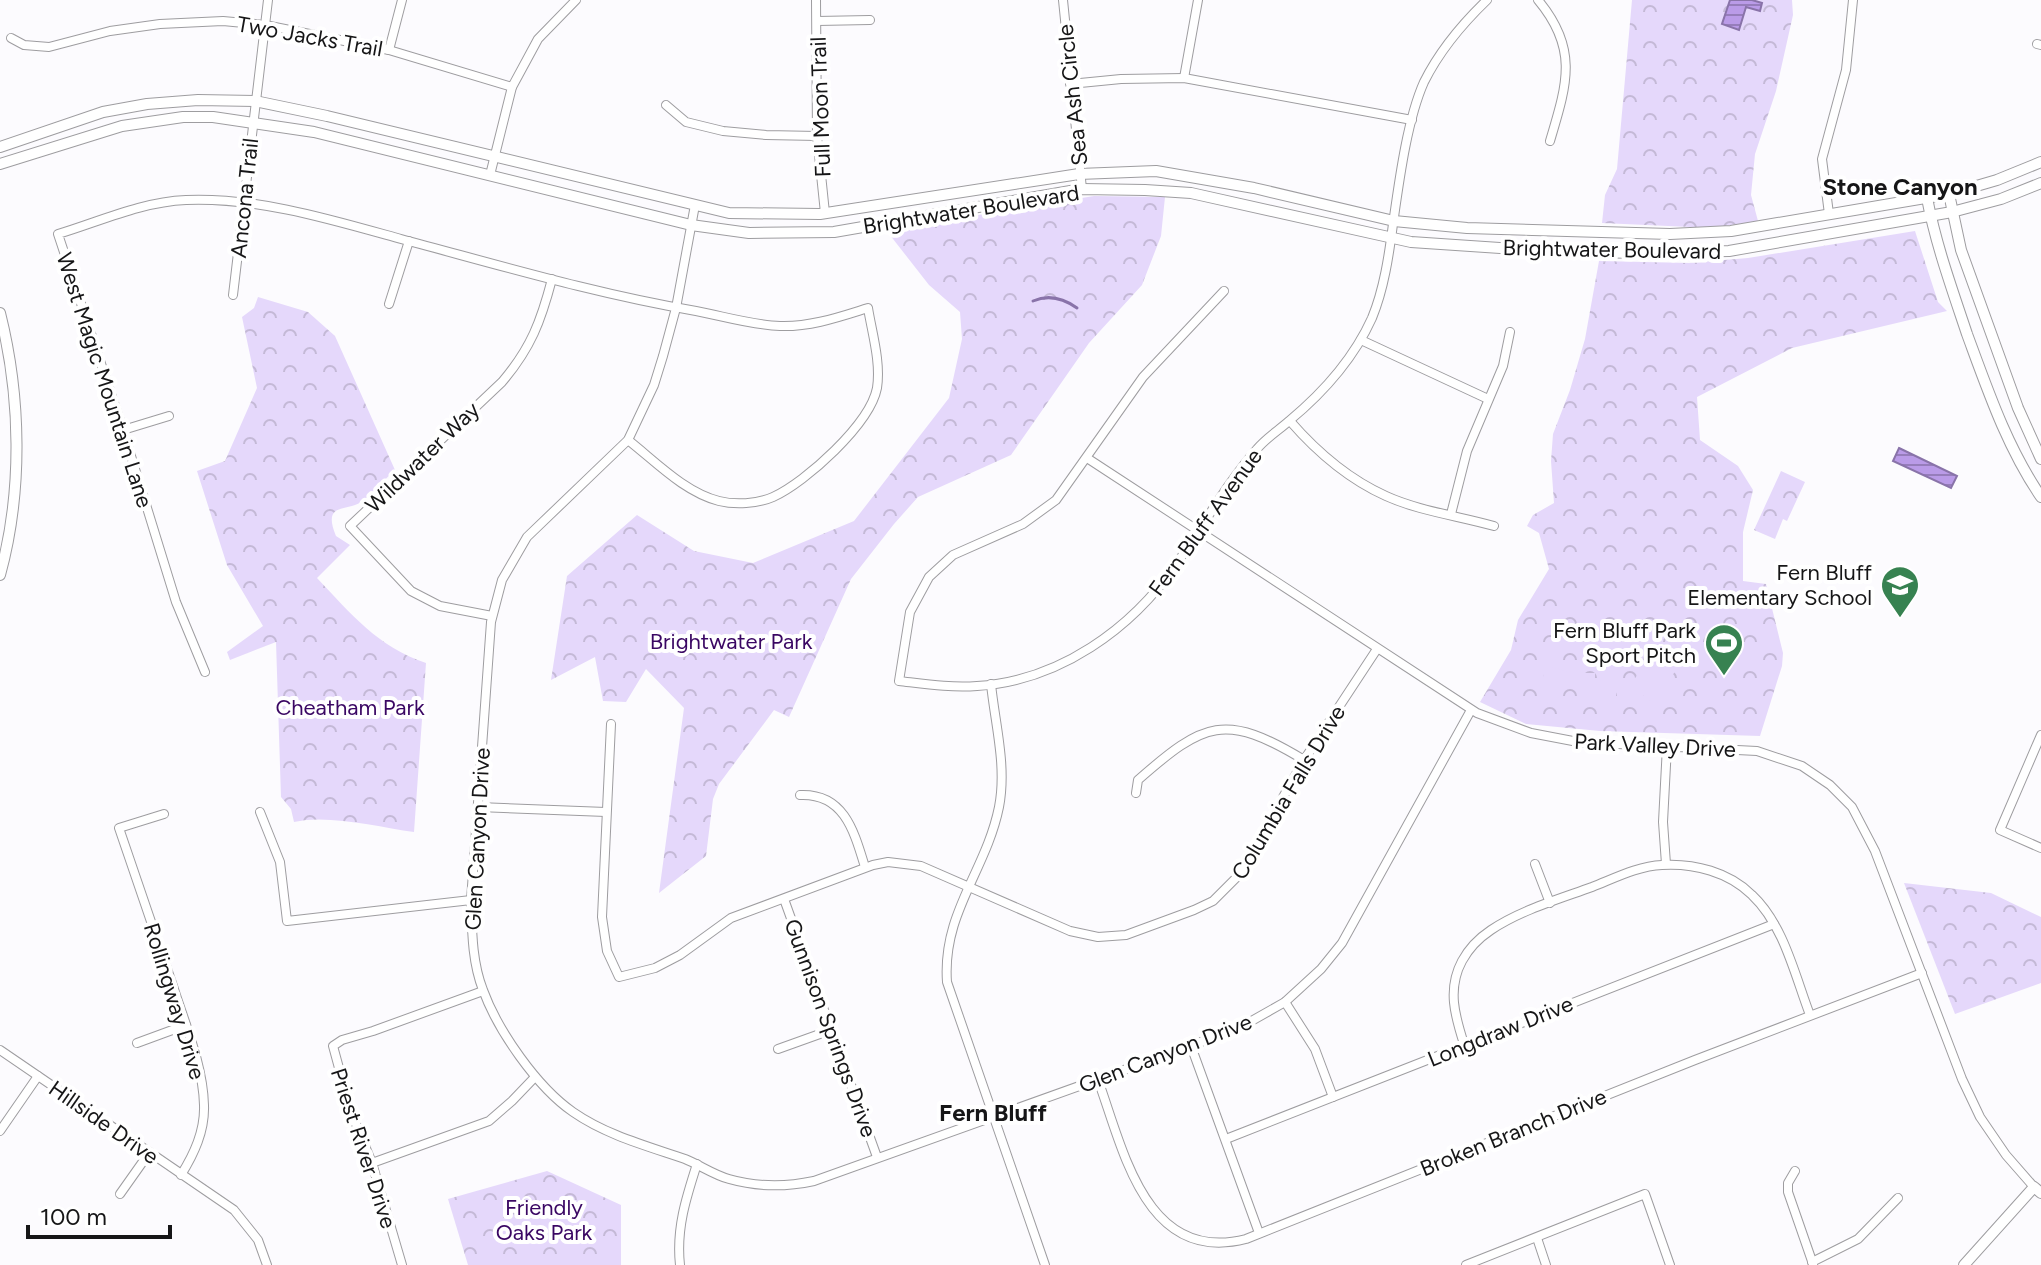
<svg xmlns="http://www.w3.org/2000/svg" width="2041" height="1265" font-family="Figtree,sans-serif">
  <defs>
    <pattern id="park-crowns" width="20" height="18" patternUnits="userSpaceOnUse" patternTransform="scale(2)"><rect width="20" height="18" fill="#e5d8fb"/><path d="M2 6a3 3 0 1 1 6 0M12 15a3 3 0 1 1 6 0" fill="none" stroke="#c4b9d6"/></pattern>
    <pattern id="water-rules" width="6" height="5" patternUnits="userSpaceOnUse" patternTransform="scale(2)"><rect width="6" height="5" fill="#ba9be8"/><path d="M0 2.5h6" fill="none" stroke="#967dbb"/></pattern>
  </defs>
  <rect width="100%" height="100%" fill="#fcfbfe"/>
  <g fill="url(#park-crowns)">
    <path d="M1632,0H1792L1793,15L1776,91L1755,154L1751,195L1758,221L1712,228L1602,223L1605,195L1617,169Z"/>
    <path d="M1094,196L1165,197L1161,236L1142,285L1089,343L1011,455L918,497L894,524L851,579L789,717L774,710L719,784L713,799L706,856L659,893L684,708L646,669L626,702L603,701L595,657L551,680L567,576L637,515L694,551L753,563L854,521L949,398L962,339L960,312L929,285L886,230Z"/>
    <path d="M1915,231L1938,302L1947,311L1792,348L1697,397L1700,440L1738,466L1753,490L1743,532V581L1766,584L1783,653L1782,666L1760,736L1600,731L1526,724L1480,702L1511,650L1518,620L1549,569L1539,533L1527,526L1533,515L1554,503L1551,461L1553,434L1570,390L1585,339L1599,261L1689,263L1748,258Z"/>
    <path d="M258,297L308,312L335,336L395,470C384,480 373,494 361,502C346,512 322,502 336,536L350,545L317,578C351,614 378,647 426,663L414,832C378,827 328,814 294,822L291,809L281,797L276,642L230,660L227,652L263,626L227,565L197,471L225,461L257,388L242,317L254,308Z"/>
    <path d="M1781,471L1805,482L1787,521L1783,519L1775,539L1754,530Z"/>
    <path d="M1904,883L1991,893L2041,917V983L1955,1014Z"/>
    <path d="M547,1171L621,1205V1265H468L448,1199Z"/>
  </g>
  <g fill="#e5d8fb">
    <path d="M1656,646L1681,663L1653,703L1630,686Z"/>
    <path d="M1546,665L1568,672L1558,706L1537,700Z"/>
    <rect x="1580" y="673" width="15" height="34"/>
    <path d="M1601,673H1616V707H1600Z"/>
  </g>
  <g fill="url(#water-rules)" stroke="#8973a9" stroke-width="2">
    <path d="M1730,0H1752L1762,3L1760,11L1746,7L1739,30L1722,24Z"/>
    <path d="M1899,448L1957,476L1951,488L1893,461Z"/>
  </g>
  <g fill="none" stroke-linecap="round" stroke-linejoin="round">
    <path stroke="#8973a9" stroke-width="3" d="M1033,301C1049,294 1063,298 1077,308"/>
    <g stroke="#9e9da0" stroke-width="10">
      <g id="minor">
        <path d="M816,0L817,136L825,213"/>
        <path d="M1063,0L1082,189"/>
        <path d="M1538,0C1579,49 1567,84 1550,141"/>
        <path d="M817,21L870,20"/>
        <path d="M11,38L24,45L49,47L110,31L160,24L223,21L265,25L389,50L512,87"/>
        <path d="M2037,44L2041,45"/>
        <path d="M389,50L402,0"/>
        <path d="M1184,78L1198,0"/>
        <path d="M1070,84L1121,79L1184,78L1412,120"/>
        <path d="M666,105L686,122L723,131L766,135L817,136"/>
        <path d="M490,175L512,87L538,39L576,0"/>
        <path d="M695,205L676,308L663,356L654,385L628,440L527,537L502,580L491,622L471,900C472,931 472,962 483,990C498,1031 537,1087 573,1112C606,1135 647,1146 685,1159C700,1165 714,1175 729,1179C757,1187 786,1187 814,1181L1191,1046L1248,1023L1285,1002L1321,969L1342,943L1471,710"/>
        <path d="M1829,214L1822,159L1846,70L1853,0"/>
        <path d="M1224,291L1143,377L1056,500L1023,524L953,555L929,577L910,612L899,681C925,684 951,688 977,686C1059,681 1132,629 1177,563C1204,525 1226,484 1257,449C1266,438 1279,430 1289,421C1324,392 1353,360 1372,318C1384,289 1389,255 1393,224C1399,182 1407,120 1424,82C1439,52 1463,23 1487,0"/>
        <path d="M233,295L268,0"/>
        <path d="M389,304L409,241"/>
        <path d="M1361,340L1488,399"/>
        <path d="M1290,421C1317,452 1348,479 1386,496C1419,511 1459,516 1494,526"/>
        <path d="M123,430L169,416"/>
        <path d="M1087,458L1477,713L1531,733L1578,742L1757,751L1802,766L1830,785L1852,807L1875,851L1962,1079L1980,1117L2006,1155L2034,1187"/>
        <path d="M1451,514L1467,451L1503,366L1510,332"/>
        <path d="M492,616L440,606L411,591L350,526L502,382C531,348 541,321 552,279"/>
        <path d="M205,672L176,602L123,430L58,234C101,221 141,202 186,200C258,197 333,220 401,239C499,265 596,294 696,311C723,316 752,325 780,326C811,327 839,317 868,308C872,333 881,362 877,388C870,424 806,482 773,497C757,504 735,505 719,501C684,492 655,461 628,440"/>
        <path d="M991,684C995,724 1007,766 999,807C986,871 942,913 947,982L1045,1265"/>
        <path d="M611,724L602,917L607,951L619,977L655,968L680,955L731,918L873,865L888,862L921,866L1070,931L1098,937L1126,935L1194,910L1213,901L1239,875L1304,760L1377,649"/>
        <path d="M2041,735L2000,830L2041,848"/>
        <path d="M1136,793L1138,780C1204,722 1225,712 1304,760"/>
        <path d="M800,795C844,793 854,831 865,867"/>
        <path d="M478,807L606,812"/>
        <path d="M260,812L280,862L287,921L471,900"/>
        <path d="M164,814L119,828C137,881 155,933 173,986C185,1024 203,1065 204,1105C205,1131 194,1154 181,1175"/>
        <path d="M1535,864L1550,903"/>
        <path d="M1666,864L1663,822L1667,746"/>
        <path d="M784,899L877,1157"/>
        <path d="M1285,1002L1315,1049L1333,1097"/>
        <path d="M137,1043L186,1025"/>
        <path d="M1464,1044C1455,1016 1447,989 1462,961C1469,948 1479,938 1491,930C1521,910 1559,899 1592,887C1615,878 1638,866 1662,865C1694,863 1729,872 1752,895C1784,925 1795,976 1810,1015"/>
        <path d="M1191,1046L1259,1233"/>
        <path d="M778,1049L831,1030"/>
        <path d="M0,1050L234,1210L258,1240L267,1265"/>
        <path d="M1098,1080C1123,1148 1145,1265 1246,1239L1695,1060L1922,973"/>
        <path d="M0,1131L38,1076"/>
        <path d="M1226,1139L1774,924"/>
        <path d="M372,1163L489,1121L512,1101L535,1077"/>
        <path d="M1795,1171L1788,1183V1192L1813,1264"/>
        <path d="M120,1194L149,1153"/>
        <path d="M1537,1238L1546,1265"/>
        <path d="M1812,1262L1858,1239L1898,1198"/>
        <path d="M402,1265L372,1163L351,1112L333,1046L342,1040L373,1031L483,991"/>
        <path d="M680,1265C676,1229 686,1198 697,1164"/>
        <path d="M1466,1265L1645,1194L1670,1265"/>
      </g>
    </g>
    <g stroke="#9e9da0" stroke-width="12">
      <g id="tertiary">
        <path d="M0,147L103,112L147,104L198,100L255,101L327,116L729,213L820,214L1079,174L1156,171L1254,188L1394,221L1467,228L1670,234L1731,231L1949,194L1997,180L2041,162"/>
        <path d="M0,164L122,126L183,117H213L314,132L691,225L749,233L834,232L1082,189L1145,190L1191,193L1411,242L1546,251L1636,253L1729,251L1952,212L2001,199L2041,183"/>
        <path d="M1949,194L1961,250L2018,408L2041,459"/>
        <path d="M1927,198C1936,245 1952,289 1967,334C1988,391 2007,447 2041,497"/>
        <path d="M0,313C21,397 23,491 0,575"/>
        <path d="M1964,1265L2034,1187L2041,1193"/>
      </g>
    </g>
    <use href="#minor" stroke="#fff" stroke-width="8"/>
    <use href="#tertiary" stroke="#fff" stroke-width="10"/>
  </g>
  <defs>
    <g id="school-pin" transform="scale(2)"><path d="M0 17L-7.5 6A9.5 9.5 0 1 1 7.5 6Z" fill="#378251" stroke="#fff"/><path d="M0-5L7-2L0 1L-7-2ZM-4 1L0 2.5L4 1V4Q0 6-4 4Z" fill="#fff"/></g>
    <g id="stadium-pin" transform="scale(2)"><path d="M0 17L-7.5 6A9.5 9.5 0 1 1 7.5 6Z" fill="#378251" stroke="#fff"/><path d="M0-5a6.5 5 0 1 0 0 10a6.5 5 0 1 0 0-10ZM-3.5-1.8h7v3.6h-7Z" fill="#fff"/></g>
  </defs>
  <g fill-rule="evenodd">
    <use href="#school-pin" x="1900" y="585"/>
    <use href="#stadium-pin" x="1724" y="643"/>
  </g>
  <g text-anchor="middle" stroke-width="8" stroke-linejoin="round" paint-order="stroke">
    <g font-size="22" fill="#161617" stroke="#fff">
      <text transform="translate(310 36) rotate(10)" y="8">Two Jacks Trail</text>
      <text transform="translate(1072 95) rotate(-96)" y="8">Sea Ash Circle</text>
      <text transform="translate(820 107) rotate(-92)" y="8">Full Moon Trail</text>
      <text transform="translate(244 198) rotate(-84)" y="8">Ancona Trail</text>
      <text transform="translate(971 209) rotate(-9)" y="8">Brightwater Boulevard</text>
      <text transform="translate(1612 249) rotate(1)" y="8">Brightwater Boulevard</text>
      <text transform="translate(105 380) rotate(72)" y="8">West Magic Mountain Lane</text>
      <text transform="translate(422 457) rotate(-44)" y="8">Wildwater Way</text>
      <text transform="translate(1205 522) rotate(-54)" y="8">Fern Bluff Avenue</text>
      <text transform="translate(1655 745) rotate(3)" y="8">Park Valley Drive</text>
      <text transform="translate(1288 792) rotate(-59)" y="8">Columbia Falls Drive</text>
      <text transform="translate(477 839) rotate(-87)" y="8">Glen Canyon Drive</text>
      <text transform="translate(175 1001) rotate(73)" y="8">Rollingway Drive</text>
      <text transform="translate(831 1028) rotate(70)" y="8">Gunnison Springs Drive</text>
      <text transform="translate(1500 1031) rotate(-22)" y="8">Longdraw Drive</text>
      <text transform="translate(1165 1053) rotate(-21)" y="8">Glen Canyon Drive</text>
      <text transform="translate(104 1122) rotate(35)" y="8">Hillside Drive</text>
      <text transform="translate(1513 1132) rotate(-22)" y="8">Broken Branch Drive</text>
      <text transform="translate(364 1148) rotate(72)" y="8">Priest River Drive</text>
    </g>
    <g font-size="22" fill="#161617" stroke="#fff" text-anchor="end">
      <text x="1872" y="580">Fern Bluff<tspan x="1872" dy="25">Elementary School</tspan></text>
      <text x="1696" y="638">Fern Bluff Park<tspan x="1696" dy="25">Sport Pitch</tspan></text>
    </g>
    <g font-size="22" fill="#3a0763" stroke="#fff">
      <text x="731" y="649">Brightwater Park</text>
      <text x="350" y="715">Cheatham Park</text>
      <text x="544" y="1215">Friendly<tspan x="544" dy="25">Oaks Park</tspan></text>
    </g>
    <g font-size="24" font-weight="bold" fill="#161617" stroke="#fff">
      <text x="1900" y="195">Stone Canyon</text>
      <text x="993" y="1121">Fern Bluff</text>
    </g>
  </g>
  <path d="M28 1225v12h142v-12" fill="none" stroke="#161617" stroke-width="4"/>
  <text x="40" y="1225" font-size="24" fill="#161617" stroke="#ffffff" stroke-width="6" paint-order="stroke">100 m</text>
</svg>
